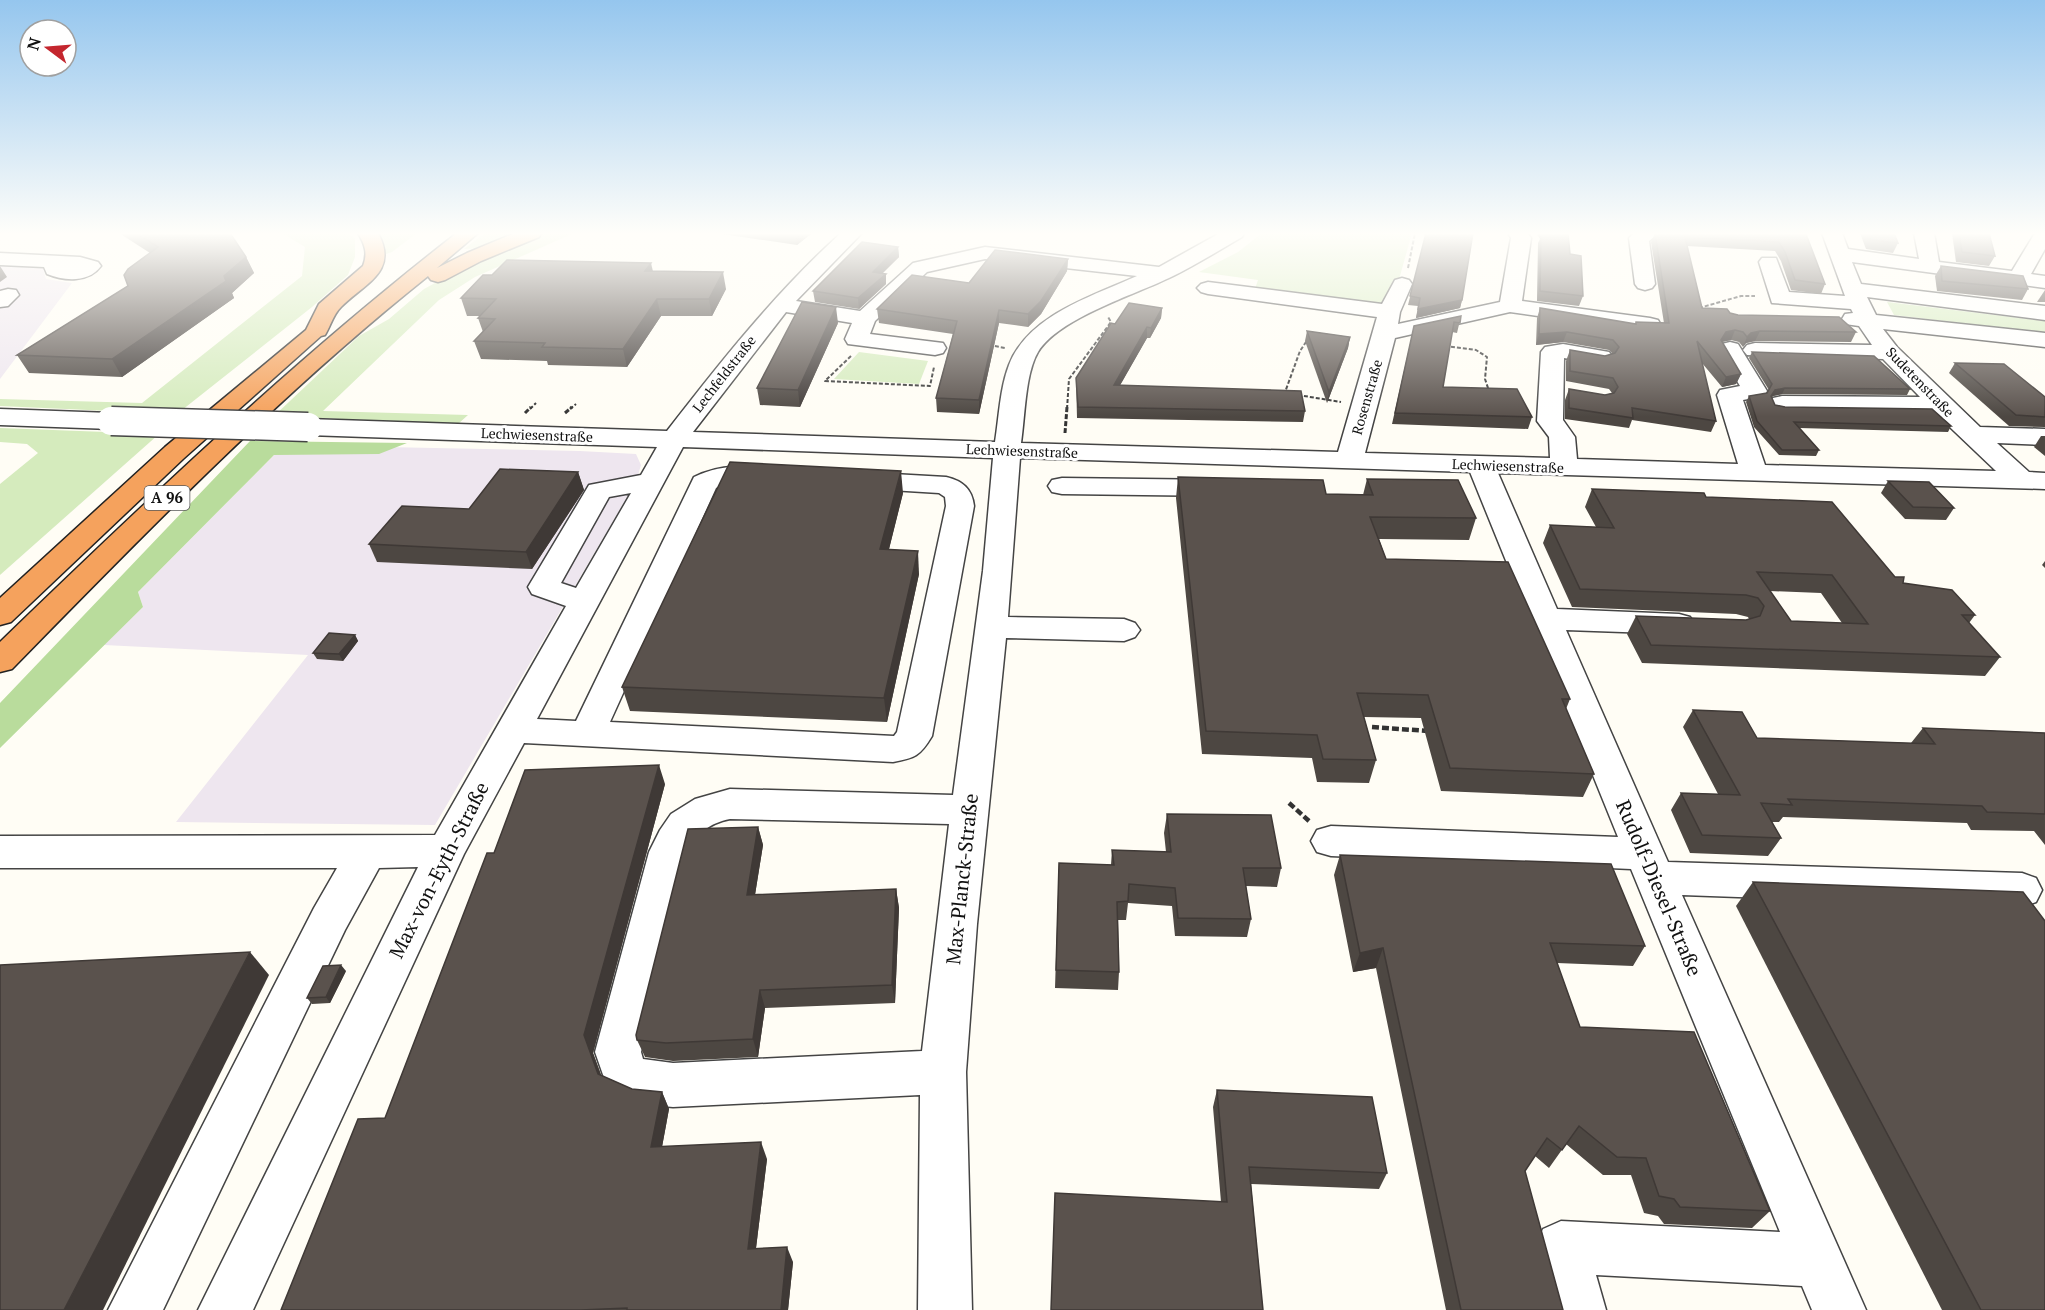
<svg xmlns="http://www.w3.org/2000/svg" width="2045" height="1310" font-family="'PT Serif',serif">
  <rect width="100%" height="100%" fill="#fffdf5"/>
  <g fill="#eee6ef">
    <path d="M0,263L42,265L46,279L72,283L0,379Z"/>
    <path d="M284,445L580,451L636,454L641,465L636,482L435,825L176,822L308,655L104,645L143,607L138,592Z"/>
  </g>
  <g fill="#d5ebbd">
    <path d="M282,233H348L355,238V257L348,275L312,307L177,414L0,406V399L142,403L302,276L305,247Z"/>
    <path d="M376,233H417L392,252L383,255Z"/>
    <path d="M485,233H523L484,248L464,249Z"/>
    <path d="M539,233H574L475,277L439,300L323,411L468,415L458,424L274,416L359,336L389,319L424,289L459,270Z"/>
    <path d="M1262,233H1412L1398,283L1386,309L1254,292L1258,280L1199,272L1238,252Z"/>
    <path d="M1887,302L2045,321V333L1894,315Z"/>
    <path d="M859,352L928,361L919,384L834,379Z"/>
    <path d="M0,428L159,434L0,575V484L38,453L27,444L0,442Z"/>
  </g>
  <path fill="#b9dc9c" d="M250,441L407,443L379,454L274,455L138,592L143,607L0,748V703Z"/>
  <g fill="none" stroke-linecap="round" stroke-linejoin="round">
    <g stroke="#444" stroke-width="3">
      <g id="minor">
        <path d="M841,233H862L796,301L860,311L913,263L985,247L1159,267L1220,233H1244L1242,237C1218,251 1194,266 1169,278C1134,295 1059,318 1038,352C1025,374 1025,417 1021,443L1338,452L1377,317L1208,294L1201,292L1197,288L1201,284L1208,282L1382,304L1395,280L1402,278L1409,280L1412,284L1400,312L1398,324L1500,302L1511,238L1508,233H1527L1531,238L1522,301L1650,318L1658,320L1661,325L1658,330L1650,332L1510,312L1395,338L1365,453L1550,458L1549,437L1537,421L1541,352L1545,347L1563,344L1609,352L1613,357L1609,362L1601,364L1564,358L1563,420L1575,437L1577,459L1738,464L1717,395L1720,390L1740,386L1718,349L1722,344L1730,342L1738,344L1767,391L1764,396L1743,400L1765,465L1996,471L1934,412L1782,410L1773,408L1770,403L1773,398L1782,396L1920,397L1883,359L1747,355L1743,350L1747,345L1755,343L1872,345L1859,326L1845,324L1842,319L1845,314L1853,313L1851,309L1772,303L1759,262L1762,258H1776L1789,292L1845,296L1822,233H1842L1848,249L1919,259L1914,233H1934L1939,262L2012,271L2035,233H2045V249L2031,274L2045,276V288L1852,262L1861,284L2045,306V320L1867,297L1876,315L2045,333V347L1883,329L1897,347L1980,427L2045,429V445L1997,443L2029,472L2045,473V489L1498,473L1557,609L1679,614L1690,617L1695,624L1690,631L1679,634L1566,630L1668,862L2022,873L2036,878L2042,890L2036,902L2022,907L1682,895L1866,1310H1812L1802,1286L1596,1275L1606,1310H1552L1535,1247L1543,1229L1561,1221L1780,1232L1631,869L1331,856L1317,852L1311,841L1317,830L1331,826L1618,837L1470,472L1020,458L1008,617L1124,619L1135,623L1140,630L1135,637L1124,641L1006,638L977,924L966,1072L972,1310H918L920,1095L673,1107L641,1104L608,1089L595,1052L649,852L660,830L671,814L695,799L730,789L953,795L983,571L993,458L683,447L537,719L576,721L694,477C719,464 751,464 778,470L782,476L778,482C757,487 734,478 716,488L610,722L894,736L897,732L946,506L945,497L939,493L858,488L848,486L844,480L848,474L858,472L946,477C963,481 972,489 974,506L932,736C920,756 915,758 893,762L524,743L464,854L253,1310H198L418,867L379,868L345,930L163,1310H108L314,908L337,868H0V836L435,835L566,606L532,594L528,587L589,485L641,475L657,447L308,435L299,432L295,427L299,422L308,419L667,431C721,361 776,292 841,233ZM985,259L1137,276C1093,296 1028,315 1009,365C1000,388 999,417 995,442L693,432L786,312L852,323L845,339L848,344L935,355L943,353L946,348L943,343L870,334L875,321L927,272ZM631,493L576,588L561,583L609,497ZM730,819L949,824L922,1051L673,1063L643,1059L641,1052L689,852C696,833 710,823 730,819Z"/>
        <path d="M1634,233H1659L1649,241L1655,284L1652,288L1645,290L1638,288L1635,284L1629,238Z"/>
        <path d="M0,253L80,257L98,262L101,266C89,283 64,281 47,274L44,267L0,265Z"/>
        <path d="M8,289L16,290L19,295L8,306L0,307V291Z"/>
        <path d="M0,409L111,413L120,416L124,421L120,426L111,429L0,425Z"/>
        <path d="M1062,478L1223,480L1233,482L1237,488L1233,494L1223,496L1062,494L1052,492L1048,486L1052,480Z"/>
      </g>
    </g>
    <g stroke="#222" stroke-width="3">
      <g id="highway">
        <path d="M358,233H378C399,272 365,283 341,307C333,315 331,325 325,335L321,336L183,459L11,622L0,625V598L165,447L306,330L319,304L363,266C368,253 365,245 358,233Z"/>
        <path d="M457,233H478L437,268L467,253L515,233H541L539,237L481,261L445,280L438,282L431,280L428,276C279,395 145,533 12,669L0,672V642C147,500 295,359 457,233Z"/>
      </g>
    </g>
    <g stroke="#333" stroke-width="2" stroke-dasharray="4 2" stroke-linecap="butt">
      <path d="M1408,268L1415,233"/>
      <path d="M1699,308L1741,296H1755"/>
      <path d="M989,345L1005,348"/>
      <path d="M1445,346L1476,350L1487,357L1485,379L1489,391"/>
      <path d="M851,356L825,381L930,386L934,367"/>
      <path d="M1284,395L1300,351L1306,342H1310"/>
      <path d="M1298,395L1341,402"/>
      <path d="M530,409L536,403"/>
      <path d="M570,409L576,404"/>
      <path d="M1067,409L1069,379L1111,322L1108,317"/>
    </g>
    <g stroke="#333" stroke-width="3" stroke-dasharray="5 2" stroke-linecap="butt">
      <path d="M525,413L531,407"/>
      <path d="M565,413L572,407"/>
      <path d="M1065,433L1067,407"/>
    </g>
    <g stroke="#333" stroke-width="4.5" stroke-dasharray="7 3" stroke-linecap="butt">
      <path d="M1372,727L1428,731"/>
      <path d="M1289,803L1309,821"/>
    </g>
    <use href="#minor" fill="#fff" fill-rule="evenodd"/>
    <use href="#highway" fill="#f5a25d" fill-rule="evenodd"/>
    <g stroke="#444" stroke-width="31" stroke-linecap="butt">
      <path id="minor-bridge" d="M111,421L308,427"/>
    </g>
    <use href="#minor-bridge" stroke="#fff" stroke-width="28"/>
  </g>
  <g fill="#4d4742" fill-rule="evenodd">
    <path d="M119,233H230L246,257L254,273L232,293L234,298L122,377L29,373L17,355L128,286L150,253Z"/>
    <path d="M722,233H812L797,245L722,234Z"/>
    <path d="M1426,233L1462,300L1460,308L1416,318L1418,306L1408,305Z"/>
    <path d="M1536,233H1568L1570,254L1583,296L1579,306L1537,301L1538,243L1540,239Z"/>
    <path d="M1655,233H1789L1825,284L1821,294L1791,290L1781,261L1775,251L1687,246L1702,308L1738,315L1856,332L1851,342L1755,341L1746,343L1743,347L1739,342L1731,340L1722,342L1741,374L1736,384L1722,387L1702,363L1716,421L1711,432L1632,420L1629,428L1565,419V400L1569,389L1605,395L1612,393L1609,389L1566,381V361L1570,350L1605,356L1613,354L1609,350L1563,342L1536,345L1537,318L1540,308L1635,324L1636,322L1664,323L1651,242Z"/>
    <path d="M1860,233H1894L1898,243L1893,253L1866,249Z"/>
    <path d="M1952,233H1989L1995,256L1989,266L1956,262Z"/>
    <path d="M898,247L899,257L882,273L886,274V284L859,309L815,302L813,291Z"/>
    <path d="M1068,259L1067,271L1041,314L1028,327L999,323L979,414L937,412L936,398L953,334L879,323L877,309L969,283Z"/>
    <path d="M1941,266L2028,289L2022,300L1937,291L1935,276Z"/>
    <path d="M653,271L726,289L712,316H661L627,367L548,365L547,361L481,359L474,341L483,332L478,318L480,316H467L461,298Z"/>
    <path d="M2045,290V302H2037Z"/>
    <path d="M1162,308L1161,318L1150,338H1147L1120,385L1305,411L1303,422L1077,418L1076,378L1115,324Z"/>
    <path d="M1461,316L1457,333L1452,332L1443,387L1532,417L1528,429L1392,424L1414,326Z"/>
    <path d="M838,323L800,407L760,405L757,388Z"/>
    <path d="M1307,331L1350,337L1348,348L1327,403L1305,341Z"/>
    <path d="M1752,352L1910,389L1907,395L1782,394L1773,396L1771,397L1775,405L1785,407L1951,426L1948,432L1799,428L1819,450L1816,456L1779,455L1754,427L1746,402L1749,396L1767,393L1769,390L1749,358Z"/>
    <path d="M1955,363L2045,397V427L2009,426L1949,373Z"/>
    <path d="M2041,436H2045V456L2034,447Z"/>
    <path d="M578,472L584,490L532,569L377,562L369,544Z"/>
    <path d="M1178,477L1326,494L1363,495L1367,479L1476,518L1469,540L1379,539L1386,559L1570,699L1566,709L1594,774L1583,797L1441,791L1421,718L1364,717L1376,760L1369,783L1317,782L1312,758L1202,754L1176,498Z"/>
    <path d="M1888,481L1954,508L1946,520L1905,519L1881,493Z"/>
    <path d="M1592,489L1706,497L1895,577L1903,583L1975,615L1969,623L2000,657L1985,676L1642,663L1627,634L1636,616L1746,620L1749,619L1748,617L1736,614L1572,607L1543,543L1550,525L1596,527L1585,507ZM1770,591L1821,593L1842,623L1791,621Z"/>
    <path d="M903,493L889,549L919,574L887,722L630,711L622,687Z"/>
    <path d="M2045,561V568L2042,565Z"/>
    <path d="M355,635L358,641L343,661L317,659L313,653Z"/>
    <path d="M1693,710L1757,738L1911,743L1923,728L2045,733V845L2034,831L1971,830L1967,823L1783,817L1779,822H1772L1781,838L1768,856L1690,853L1671,810L1681,793L1718,794L1683,727Z"/>
    <path d="M665,784L593,1053L601,1075L632,1089L662,1092L669,1109L662,1147L767,1159L756,1248L793,1262L788,1310H281L385,1118L494,853Z"/>
    <path d="M1167,814L1281,868L1277,887L1246,886L1251,919L1247,937L1175,936L1172,906L1128,903L1126,920H1118L1119,972L1118,990L1055,988L1059,863L1111,865L1112,850L1166,852L1164,833Z"/>
    <path d="M758,827L763,845L755,895L896,889L899,908L895,1003L765,1008L758,1057L673,1061L645,1057L637,1040Z"/>
    <path d="M1340,855L1645,946L1633,966L1557,963L1580,1027L1770,1211L1752,1228L1664,1224L1658,1216L1644,1213L1631,1175H1603L1566,1144L1549,1168L1535,1156L1525,1171L1563,1310H1446L1376,968L1353,972L1334,875Z"/>
    <path d="M1753,882L2045,1310H1942L1736,906Z"/>
    <path d="M346,971L330,1003L312,1004L307,998Z"/>
    <path d="M1217,1090L1387,1173L1379,1189L1251,1184L1263,1310L1221,1202L1213,1107Z"/>
  </g>
  <g fill="#3f3936">
    <path d="M795,233H812L797,245Z"/>
    <path d="M898,247L899,257L874,282L873,272Z"/>
    <path d="M246,257L254,273L232,293L234,298L122,377L112,359L224,276Z"/>
    <path d="M1068,259L1067,271L1041,314L1028,327V314Z"/>
    <path d="M651,263L655,280L645,271Z"/>
    <path d="M0,266L7,277L0,282Z"/>
    <path d="M723,272L726,289L712,316L709,299Z"/>
    <path d="M886,274V284L859,309L858,298Z"/>
    <path d="M657,299L661,316L627,367L623,349Z"/>
    <path d="M1462,300L1460,308L1416,318L1418,309Z"/>
    <path d="M836,307L838,323L800,407L798,390Z"/>
    <path d="M1162,308L1161,318L1150,338L1151,328Z"/>
    <path d="M999,310V323L979,414V400Z"/>
    <path d="M1147,327V338L1114,396V385Z"/>
    <path d="M1735,330L1731,340L1721,342V340L1726,332Z"/>
    <path d="M1760,331L1755,341L1746,343L1743,347L1747,337L1751,333Z"/>
    <path d="M1567,332L1563,342L1536,345L1539,334Z"/>
    <path d="M1350,337L1348,348L1327,403L1329,392Z"/>
    <path d="M1741,374L1736,384L1722,387L1726,377Z"/>
    <path d="M1785,388L1782,394L1773,396L1768,402L1775,390Z"/>
    <path d="M901,471L903,493L883,573L880,549Z"/>
    <path d="M578,472L584,490L532,569L526,552Z"/>
    <path d="M918,551L919,574L887,722L884,698Z"/>
    <path d="M355,635L358,641L343,661L339,654Z"/>
    <path d="M659,765L665,784L593,1053L607,1091L598,1074L584,1035Z"/>
    <path d="M758,827L763,845L752,913L747,895Z"/>
    <path d="M896,889L899,908L895,1003L892,985Z"/>
    <path d="M1383,948L1376,968L1353,972L1360,953Z"/>
    <path d="M250,952L269,975L103,1310H64Z"/>
    <path d="M341,965L346,971L330,1003L326,997Z"/>
    <path d="M760,990L765,1008L758,1057L753,1039Z"/>
    <path d="M662,1092L669,1109L659,1163L651,1147Z"/>
    <path d="M761,1142L767,1159L754,1264L748,1249Z"/>
    <path d="M787,1247L793,1262L788,1310H781Z"/>
  </g>
  <g fill="#5a524d" stroke="#3f3936" stroke-width="1.5" fill-rule="evenodd">
    <path d="M136,233H230L246,257L224,276L226,281L112,359L17,355L128,286L124,275L128,269L158,247Z"/>
    <path d="M1426,233H1473L1462,300L1418,309L1420,298L1410,296Z"/>
    <path d="M1546,233H1568L1570,254L1581,256L1583,296L1540,291L1541,234L1547,235Z"/>
    <path d="M1655,233H1789L1806,234L1825,284L1795,280L1785,252L1779,242L1685,237L1702,308L1727,309L1730,313L1738,315L1839,317L1856,332L1760,331L1751,333L1747,337L1743,332L1735,330L1726,332L1721,340L1741,374L1726,377L1697,341L1716,421L1632,408L1633,418L1569,408V389L1605,395L1614,393L1618,387L1613,378L1570,371V350L1605,356L1615,353L1619,347L1613,340L1567,332L1539,334L1540,308L1636,324V322L1669,323Z"/>
    <path d="M1868,233H1894L1898,243L1871,240Z"/>
    <path d="M1959,233H1989L1995,256L1962,252Z"/>
    <path d="M862,242L898,247L873,272L886,274L858,298L813,291Z"/>
    <path d="M995,250L1068,259L1041,301L1028,314L999,310L979,400L936,398L957,321L877,309L912,275L969,283Z"/>
    <path d="M507,260L651,263L645,271L723,272L709,299H657L623,349L542,347L545,343L474,341L495,319L478,318L496,299L461,298L483,275H492Z"/>
    <path d="M1941,266L2023,276L2028,289L1942,281Z"/>
    <path d="M802,302L836,307L798,390L757,388Z"/>
    <path d="M1129,303L1162,308L1151,328L1147,327L1114,385L1301,391L1305,411L1078,407L1076,378L1111,323L1115,324Z"/>
    <path d="M1461,316L1460,323L1454,322L1443,387L1517,389L1532,417L1395,413L1414,326Z"/>
    <path d="M1307,331L1350,337L1329,392Z"/>
    <path d="M1752,352L1874,356L1910,389L1785,388L1775,390L1771,396L1775,405L1785,407L1932,409L1951,426L1794,422L1819,450H1782L1757,421L1749,396L1767,393L1772,384Z"/>
    <path d="M1955,363L2004,364L2045,397V417L2016,415Z"/>
    <path d="M730,462L901,471L880,549L918,551L884,698L622,687Z"/>
    <path d="M500,469L578,472L526,552L369,544L402,506L469,509Z"/>
    <path d="M1178,477L1323,480L1326,494L1373,495L1367,479L1458,480L1476,518L1370,517L1386,559L1508,562L1570,699H1562L1594,774L1450,768L1428,695L1357,693L1376,760L1323,759L1317,735L1206,731Z"/>
    <path d="M1888,481L1929,482L1954,508L1913,507Z"/>
    <path d="M1592,489L1704,493L1706,497L1832,502L1895,577H1904L1903,583L1952,590L1975,615H1962L2000,657L1651,645L1636,616L1746,620L1760,616L1764,606L1758,598L1746,595L1580,589L1550,525L1614,528ZM1757,572L1832,575L1868,624L1791,621Z"/>
    <path d="M329,633L355,635L339,654L313,653Z"/>
    <path d="M1693,710L1742,712L1757,738L1935,744L1923,728L2045,733V814L1987,812L1982,806L1788,799L1792,805L1761,803L1781,838L1702,835L1681,793L1740,795Z"/>
    <path d="M659,765L584,1035L598,1074L632,1089L662,1092L651,1147L761,1142L748,1249L787,1247L781,1310H627V1308L581,1310H281L358,1119L385,1118L487,853H494L525,770Z"/>
    <path d="M1167,814L1271,815L1281,868H1243L1251,919L1178,918L1175,888L1129,884L1128,901L1117,902L1119,972L1056,970L1059,863L1114,865L1112,850L1171,852Z"/>
    <path d="M758,827L747,895L896,889L892,985L760,990L753,1039L666,1043L637,1040L636,1035L688,829Z"/>
    <path d="M1340,855L1611,864L1645,946L1550,943L1580,1027L1694,1032L1770,1211L1680,1207L1674,1199L1659,1196L1646,1158L1617,1157L1579,1126L1562,1150L1547,1138L1525,1171L1563,1310H1461L1383,948L1360,953Z"/>
    <path d="M1753,882L2023,892L2045,921V1310H1981Z"/>
    <path d="M250,952L64,1310H0V965Z"/>
    <path d="M341,965L326,997L307,998L323,966Z"/>
    <path d="M1217,1090L1372,1097L1387,1173L1249,1167L1263,1310H1051L1055,1193L1227,1202Z"/>
  </g>
  <linearGradient id="sky" x2="0" y2="1"><stop stop-color="#95c6ee"/><stop offset="0.56" stop-color="#fffefa"/><stop offset="1" stop-color="#fffefa" stop-opacity="0"/></linearGradient>
  <rect width="2045" height="417" fill="url(#sky)"/>
  <g text-anchor="middle" stroke-width="6" stroke-linejoin="round" paint-order="stroke">
    <g font-size="14" fill="#111" stroke="#fff">
      <text transform="translate(724 374) rotate(-52)" y="5">Lechfeldstraße</text>
      <text transform="translate(1920 382) rotate(46)" y="5">Sudetenstraße</text>
      <text transform="translate(1367 397) rotate(-74)" y="5">Rosenstraße</text>
      <text transform="translate(537 435) rotate(2)" y="5">Lechwiesenstraße</text>
      <text transform="translate(1022 451) rotate(2)" y="5">Lechwiesenstraße</text>
      <text transform="translate(1508 466) rotate(2)" y="5">Lechwiesenstraße</text>
    </g>
    <rect fill="#fff" stroke="#585858" stroke-width="1.5" x="144.5" y="486" width="45" height="24" rx="4.5"/>
    <g font-size="15" font-weight="bold" fill="#111">
      <text x="167" y="503">A 96</text>
    </g>
    <g font-size="20" fill="#111" stroke="#fff">
      <text transform="translate(439 870) rotate(-63)" y="7">Max-von-Eyth-Straße</text>
      <text transform="translate(962 879) rotate(-84)" y="7">Max-Planck-Straße</text>
      <text transform="translate(1659 888) rotate(67)" y="7">Rudolf-Diesel-Straße</text>
    </g>
  </g>
  <g transform="translate(48 48) rotate(286)"><circle r="28" fill="#ffffff" stroke="#a0a0a0" stroke-width="1.5"/>
  <path d="M0-4.5L10 22L0 15L-10 22Z" fill="#c4262e"/>
  <text y="-9" font-size="16" font-weight="bold" text-anchor="middle" fill="#111111">N</text>
  </g>
</svg>
